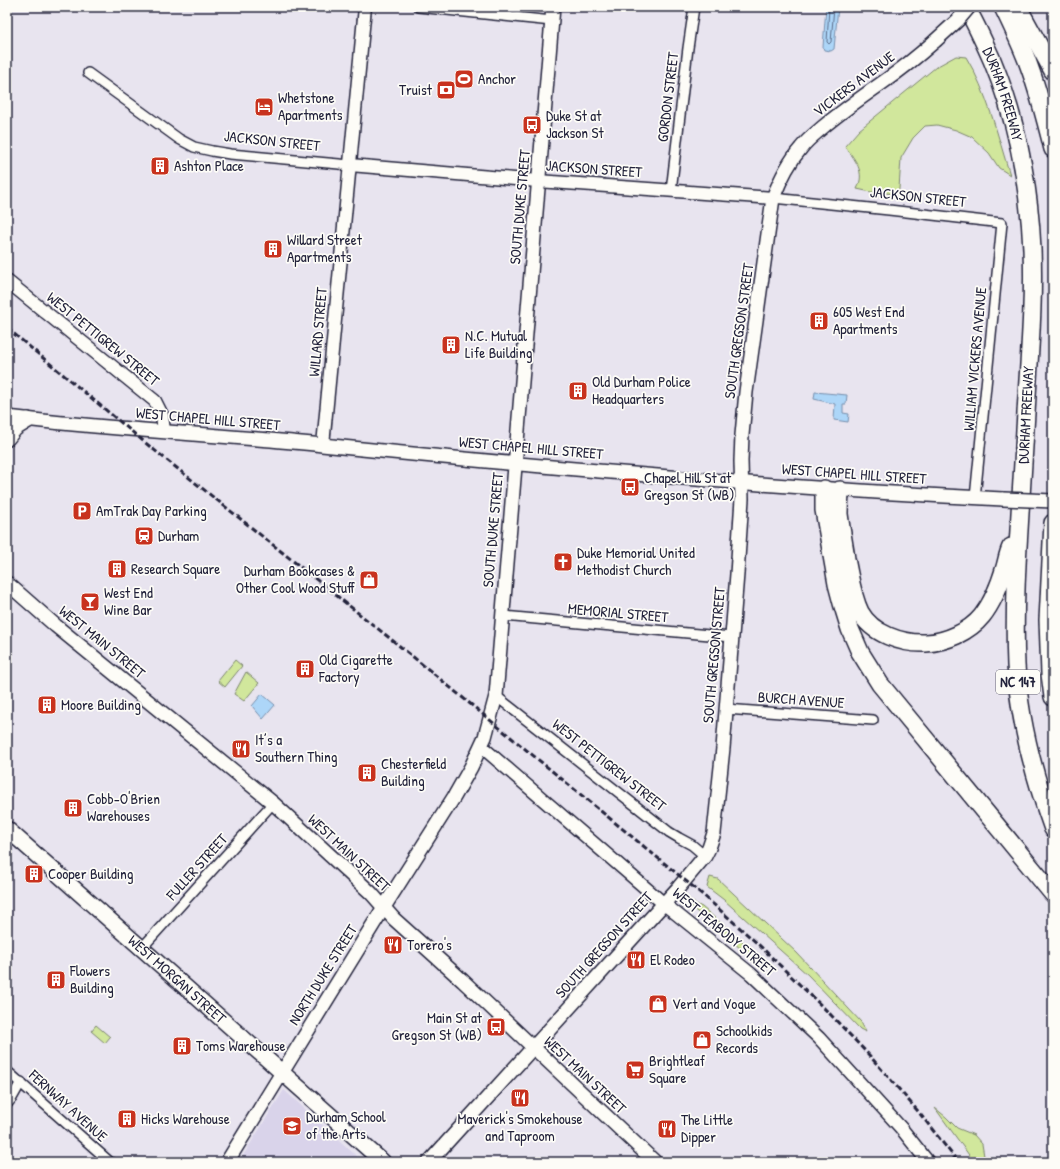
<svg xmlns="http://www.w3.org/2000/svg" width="1060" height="1169" font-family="'Patrick Hand',sans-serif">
  <rect width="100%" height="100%" fill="#e8e4ef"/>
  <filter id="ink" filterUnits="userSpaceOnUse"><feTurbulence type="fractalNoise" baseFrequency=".025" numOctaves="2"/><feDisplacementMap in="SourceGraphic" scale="8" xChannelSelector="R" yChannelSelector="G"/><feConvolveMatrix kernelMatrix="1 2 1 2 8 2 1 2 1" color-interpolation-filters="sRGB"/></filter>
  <g filter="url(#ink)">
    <path fill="#d9d3ea" d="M284,1090L363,1162H239Z"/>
    <g fill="#d1e79c" stroke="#7a846c">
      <path d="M956,56L966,57C987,91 998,137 1010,175L999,168L989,153L972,137L956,130L937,125L925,126L913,138L901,158L899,189L897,194L871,192L857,189C866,172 855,160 845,146L859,130L936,67Z"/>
      <path d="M235,660L242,666L225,687L218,681Z"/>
      <path d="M246,672L259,683L244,701L234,694Z"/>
      <path d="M710,877L718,879L797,953L861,1022L866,1032L860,1029L808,975L724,900L707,887Z"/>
      <path d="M690,901L702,907L757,954L755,959L750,957L717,928L691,907L688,904Z"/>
      <path d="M96,1025L110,1037L105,1043L91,1031Z"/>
      <path d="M935,1108L946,1117L957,1128L974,1135L982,1144L984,1156L988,1162H974Z"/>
    </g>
    <g fill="#add6f8" stroke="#758eac">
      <path d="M826,7H838L834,49L831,51L824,50L823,47Z"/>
      <path d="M815,392L847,395L846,404H843V413L849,414L848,422L834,420L835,404L814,399Z"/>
      <path d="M262,694L275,705L263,719L252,706Z"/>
    </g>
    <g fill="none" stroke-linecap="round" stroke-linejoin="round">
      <path stroke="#5a6a87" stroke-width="1" d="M829,7L827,42L829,44L831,42L834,7"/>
      <g stroke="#22223b" stroke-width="12">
        <g id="minor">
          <path d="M418,7L552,21"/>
          <path d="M88,73L179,139L194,147L212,151L230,154L350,165"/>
          <path d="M671,191L688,48L694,7"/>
          <path d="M773,198L889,210L1002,223L975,498"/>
          <path d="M503,616L731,637"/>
          <path d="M496,696L669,832L679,838L692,845L705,856"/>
          <path d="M726,709L873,720"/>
          <path d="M141,949L273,803"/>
          <path d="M7,1071L110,1162"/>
          <path d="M7,1104L12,1098L21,1082"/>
        </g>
      </g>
      <g stroke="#22223b" stroke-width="15">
        <g id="tertiary">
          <path d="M350,165L538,181L773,198"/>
          <path d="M7,281L155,401L162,415L164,431"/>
          <path d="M323,445L365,7"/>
          <path d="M481,746L663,903L751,974L819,1038L901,1128L928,1162"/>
        </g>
      </g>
      <g stroke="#22223b" stroke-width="16">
        <g id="secondary">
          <path d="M7,417C112,430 217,434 322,445C548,468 776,488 1003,499"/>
          <path d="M7,583L56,626L273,803L371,893L394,919L463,981L655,1162"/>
          <path d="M227,1162L384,907L454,797L471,767L485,737L496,696L553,7"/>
          <path d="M429,1162L679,887L705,856L709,848L714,833L723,748L737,574L742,499L741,461L742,435L746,392L773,198C780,180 788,163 801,148C807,140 816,133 823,127C842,111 862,97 882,83C901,70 918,56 935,41"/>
        </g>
      </g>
      <g stroke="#22223b" stroke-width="18">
        <g id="primary">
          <path d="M7,438L15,428L28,420"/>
          <path id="s1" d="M7,829L383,1162"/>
        </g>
      </g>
      <g stroke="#22223b" stroke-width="20">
        <g id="motorway">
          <path id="s2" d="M966,7C976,24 984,42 992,60C1017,120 1029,184 1032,249C1034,298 1030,347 1027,396C1024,441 1022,485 1019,530C1016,575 1014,620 1016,665C1019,721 1034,776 1053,829"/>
          <path d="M1003,7C1012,26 1022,46 1029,66C1039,93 1046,121 1053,149"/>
          <path d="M1018,7L1053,71"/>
          <path d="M824,489V510L837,584L842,603L850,629L860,652L880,684L1053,894"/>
          <path d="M840,490C840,497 839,506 839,514C841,529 844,544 846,559C850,577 852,596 860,612C872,634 902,644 926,643C946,642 969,632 982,616C993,602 1000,584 1005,567C1007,560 1008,553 1011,547"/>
          <path d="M1053,523L1048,620L1050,674L1053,697"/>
        </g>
      </g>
      <use href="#minor" stroke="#fdfcf7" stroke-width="9"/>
      <use href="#tertiary" stroke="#fdfcf7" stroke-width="12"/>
      <use href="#secondary" stroke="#fdfcf7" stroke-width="13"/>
      <use href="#primary" stroke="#fdfcf7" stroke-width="15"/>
      <use href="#motorway" stroke="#fdfcf7" stroke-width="17"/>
      <path stroke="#22223b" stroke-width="3" stroke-dasharray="6 3" stroke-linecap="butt" d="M7,328L148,445L412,656L703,895L759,945L830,1014L869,1055L917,1110L958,1162"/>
      <g stroke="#22223b" stroke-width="16" stroke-linecap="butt">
        <g id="secondary-bridge">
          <path d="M935,41L958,20L969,7"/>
          <path d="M1003,499L1053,501"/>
        </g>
      </g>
      <use href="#secondary-bridge" stroke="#fdfcf7" stroke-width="13"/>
    </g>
  </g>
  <defs>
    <g id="stadium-square" transform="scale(1)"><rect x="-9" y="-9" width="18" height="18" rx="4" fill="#c8321e" stroke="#fdfcf7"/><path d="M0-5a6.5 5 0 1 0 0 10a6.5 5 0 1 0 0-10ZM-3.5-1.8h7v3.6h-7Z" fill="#fff"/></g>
    <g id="bank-square" transform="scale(1)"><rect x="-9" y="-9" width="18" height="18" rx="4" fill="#c8321e" stroke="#fdfcf7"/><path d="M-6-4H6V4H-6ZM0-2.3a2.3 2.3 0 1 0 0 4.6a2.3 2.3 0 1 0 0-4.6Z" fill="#fff"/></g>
    <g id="hotel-square" transform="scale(1)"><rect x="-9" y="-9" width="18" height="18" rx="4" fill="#c8321e" stroke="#fdfcf7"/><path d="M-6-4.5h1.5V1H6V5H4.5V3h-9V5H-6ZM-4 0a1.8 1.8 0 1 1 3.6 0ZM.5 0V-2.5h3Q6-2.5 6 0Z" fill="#fff"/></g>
    <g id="bus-square" transform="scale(1)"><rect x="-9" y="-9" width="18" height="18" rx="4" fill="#c8321e" stroke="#fdfcf7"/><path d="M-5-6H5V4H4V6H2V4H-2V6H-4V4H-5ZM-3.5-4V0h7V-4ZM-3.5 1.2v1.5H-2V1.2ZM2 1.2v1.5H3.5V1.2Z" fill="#fff"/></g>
    <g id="building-square" transform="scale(1)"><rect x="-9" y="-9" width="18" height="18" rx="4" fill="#c8321e" stroke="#fdfcf7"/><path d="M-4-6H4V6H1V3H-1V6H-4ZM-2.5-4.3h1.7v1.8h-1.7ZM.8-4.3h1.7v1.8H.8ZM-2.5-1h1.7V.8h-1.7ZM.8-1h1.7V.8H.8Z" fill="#fff"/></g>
    <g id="parking-square" transform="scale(1)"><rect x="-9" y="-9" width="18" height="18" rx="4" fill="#c8321e" stroke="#fdfcf7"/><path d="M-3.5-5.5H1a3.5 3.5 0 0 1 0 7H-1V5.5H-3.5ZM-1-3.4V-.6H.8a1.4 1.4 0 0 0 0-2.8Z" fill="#fff"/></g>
    <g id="station-square" transform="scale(1)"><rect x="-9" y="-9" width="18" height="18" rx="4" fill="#c8321e" stroke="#fdfcf7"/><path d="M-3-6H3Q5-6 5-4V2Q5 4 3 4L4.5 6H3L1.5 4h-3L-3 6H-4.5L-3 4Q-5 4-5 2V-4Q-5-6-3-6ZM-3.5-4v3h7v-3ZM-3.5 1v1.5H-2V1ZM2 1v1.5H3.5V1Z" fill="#fff"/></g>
    <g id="church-square" transform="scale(1)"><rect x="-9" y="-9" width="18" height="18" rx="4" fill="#c8321e" stroke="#fdfcf7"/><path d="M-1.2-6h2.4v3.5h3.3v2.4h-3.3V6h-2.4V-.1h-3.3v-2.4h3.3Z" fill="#fff"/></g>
    <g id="shop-square" transform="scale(1)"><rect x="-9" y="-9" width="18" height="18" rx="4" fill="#c8321e" stroke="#fdfcf7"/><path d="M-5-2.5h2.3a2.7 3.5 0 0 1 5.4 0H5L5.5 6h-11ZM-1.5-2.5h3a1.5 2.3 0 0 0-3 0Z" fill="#fff"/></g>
    <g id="bar-square" transform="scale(1)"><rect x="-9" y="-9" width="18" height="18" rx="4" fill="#c8321e" stroke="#fdfcf7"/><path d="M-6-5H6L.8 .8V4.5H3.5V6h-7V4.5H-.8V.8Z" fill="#fff"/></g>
    <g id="restaurant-square" transform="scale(1)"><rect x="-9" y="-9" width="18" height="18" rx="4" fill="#c8321e" stroke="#fdfcf7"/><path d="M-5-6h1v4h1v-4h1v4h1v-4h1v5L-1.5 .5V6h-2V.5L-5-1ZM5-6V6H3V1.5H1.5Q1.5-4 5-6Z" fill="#fff"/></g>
    <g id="supermarket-square" transform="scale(1)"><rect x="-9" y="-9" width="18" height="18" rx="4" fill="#c8321e" stroke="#fdfcf7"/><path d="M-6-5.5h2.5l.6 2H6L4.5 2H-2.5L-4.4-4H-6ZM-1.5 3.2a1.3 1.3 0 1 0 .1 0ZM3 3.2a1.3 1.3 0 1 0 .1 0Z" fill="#fff"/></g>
    <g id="school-square" transform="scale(1)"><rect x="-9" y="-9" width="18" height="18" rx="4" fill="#c8321e" stroke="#fdfcf7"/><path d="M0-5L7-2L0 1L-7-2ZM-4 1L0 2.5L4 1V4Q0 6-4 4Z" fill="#fff"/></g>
  </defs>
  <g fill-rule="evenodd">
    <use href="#stadium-square" x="464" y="79"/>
    <use href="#bank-square" x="446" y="90"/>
    <use href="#hotel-square" x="264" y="107"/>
    <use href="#bus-square" x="532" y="125"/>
    <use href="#building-square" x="160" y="166"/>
    <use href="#building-square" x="273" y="249"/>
    <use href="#building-square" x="819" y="321"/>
    <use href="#building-square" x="451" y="345"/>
    <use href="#building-square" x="578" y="391"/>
    <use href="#bus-square" x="630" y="487"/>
    <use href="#parking-square" x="82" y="511"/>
    <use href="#station-square" x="144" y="536"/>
    <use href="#church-square" x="563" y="562"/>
    <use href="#building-square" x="117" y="569"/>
    <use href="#shop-square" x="369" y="580"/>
    <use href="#bar-square" x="90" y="602"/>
    <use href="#building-square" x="305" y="669"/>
    <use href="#building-square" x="47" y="705"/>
    <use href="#restaurant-square" x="241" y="749"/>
    <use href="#building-square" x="367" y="773"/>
    <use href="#building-square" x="73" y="808"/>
    <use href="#building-square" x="34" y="874"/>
    <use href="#restaurant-square" x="393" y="945"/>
    <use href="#restaurant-square" x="636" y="960"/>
    <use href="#building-square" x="56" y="980"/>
    <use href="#shop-square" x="658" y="1004"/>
    <use href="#bus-square" x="496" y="1027"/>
    <use href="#shop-square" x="702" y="1040"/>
    <use href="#building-square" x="182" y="1046"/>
    <use href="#supermarket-square" x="635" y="1070"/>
    <use href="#restaurant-square" x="520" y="1098"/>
    <use href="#building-square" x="127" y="1119"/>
    <use href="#school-square" x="292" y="1126"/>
    <use href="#restaurant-square" x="667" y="1129"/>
  </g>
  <g text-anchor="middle" stroke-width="3.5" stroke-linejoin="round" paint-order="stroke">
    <rect fill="#fdfcf7" stroke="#646373" stroke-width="1" x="996" y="670" width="44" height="24" rx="3"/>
    <g font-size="14" font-weight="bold" fill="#22223b">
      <text x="1018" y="687">NC 147</text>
    </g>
    <g font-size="15" fill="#22223b" stroke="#fdfcf7" text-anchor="start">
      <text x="478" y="84">Anchor</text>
      <text x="432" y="95" text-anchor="end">Truist</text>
      <text x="278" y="103">Whetstone<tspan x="278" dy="17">Apartments</tspan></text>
      <text x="546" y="121">Duke St at<tspan x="546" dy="17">Jackson St</tspan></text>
      <text x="174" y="171">Ashton Place</text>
      <text x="287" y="245">Willard Street<tspan x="287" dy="17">Apartments</tspan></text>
      <text x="833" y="317">605 West End<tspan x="833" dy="17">Apartments</tspan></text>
      <text x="465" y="341">N.C. Mutual<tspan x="465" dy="17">Life Building</tspan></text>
      <text x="592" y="387">Old Durham Police<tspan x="592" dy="17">Headquarters</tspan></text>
      <text x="644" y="483">Chapel Hill St at<tspan x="644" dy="17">Gregson St (WB)</tspan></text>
      <text x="96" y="516">AmTrak Day Parking</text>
      <text x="158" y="541">Durham</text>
      <text x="577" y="558">Duke Memorial United<tspan x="577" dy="17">Methodist Church</tspan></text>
      <text x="131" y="574">Research Square</text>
      <text x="355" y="576" text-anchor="end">Durham Bookcases &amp;<tspan x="355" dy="17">Other Cool Wood Stuff</tspan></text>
      <text x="104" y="598">West End<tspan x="104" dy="17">Wine Bar</tspan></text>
      <text x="319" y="665">Old Cigarette<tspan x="319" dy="17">Factory</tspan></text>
      <text x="61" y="710">Moore Building</text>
      <text x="255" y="745">It’s a<tspan x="255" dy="17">Southern Thing</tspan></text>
      <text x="381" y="769">Chesterfield<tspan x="381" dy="17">Building</tspan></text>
      <text x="87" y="804">Cobb-O'Brien<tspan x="87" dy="17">Warehouses</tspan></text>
      <text x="48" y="879">Cooper Building</text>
      <text x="407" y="950">Torero's</text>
      <text x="650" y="965">El Rodeo</text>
      <text x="70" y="976">Flowers<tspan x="70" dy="17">Building</tspan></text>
      <text x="672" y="1009">Vert and Vogue</text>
      <text x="482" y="1023" text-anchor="end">Main St at<tspan x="482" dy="17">Gregson St (WB)</tspan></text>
      <text x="716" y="1036">Schoolkids<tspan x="716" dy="17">Records</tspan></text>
      <text x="196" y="1051">Toms Warehouse</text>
      <text x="649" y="1066">Brightleaf<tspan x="649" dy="17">Square</tspan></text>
      <text x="306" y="1122">Durham School<tspan x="306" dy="17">of the Arts</tspan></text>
      <text x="141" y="1124">Hicks Warehouse</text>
      <text x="520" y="1124" text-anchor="middle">Maverick's Smokehouse<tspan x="520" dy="17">and Taproom</tspan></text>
      <text x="681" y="1125">The Little<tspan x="681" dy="17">Dipper</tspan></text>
    </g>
    <g font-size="15" fill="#22223b" stroke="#fdfcf7">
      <text transform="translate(854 84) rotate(-37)" y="5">VICKERS AVENUE</text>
      <text dy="5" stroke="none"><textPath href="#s2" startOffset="95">DURHAM FREEWAY</textPath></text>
      <text transform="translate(668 97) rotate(-83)" y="5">GORDON STREET</text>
      <text transform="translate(272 141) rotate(6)" y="5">JACKSON STREET</text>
      <text transform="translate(594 169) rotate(4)" y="5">JACKSON STREET</text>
      <text transform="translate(918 197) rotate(6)" y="5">JACKSON STREET</text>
      <text transform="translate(520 207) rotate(-85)" y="5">SOUTH DUKE STREET</text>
      <text transform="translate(739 331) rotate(-82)" y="5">SOUTH GREGSON STREET</text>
      <text transform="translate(318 332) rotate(-85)" y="5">WILLARD STREET</text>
      <text transform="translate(103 339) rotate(39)" y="5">WEST PETTIGREW STREET</text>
      <text transform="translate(975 359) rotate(-85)" y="5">WILLIAM VICKERS AVENUE</text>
      <text transform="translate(1026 415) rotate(-87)" y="5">DURHAM FREEWAY</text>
      <text transform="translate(208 419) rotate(5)" y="5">WEST CHAPEL HILL STREET</text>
      <text transform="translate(531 448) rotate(5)" y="5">WEST CHAPEL HILL STREET</text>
      <text transform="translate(854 474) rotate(4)" y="5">WEST CHAPEL HILL STREET</text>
      <text transform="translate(493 530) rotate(-85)" y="5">SOUTH DUKE STREET</text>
      <text transform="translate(618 613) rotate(5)" y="5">MEMORIAL STREET</text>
      <text transform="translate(102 642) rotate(39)" y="5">WEST MAIN STREET</text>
      <text transform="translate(714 655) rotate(-85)" y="5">SOUTH GREGSON STREET</text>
      <text transform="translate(801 700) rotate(4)" y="5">BURCH AVENUE</text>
      <text transform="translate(609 765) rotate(38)" y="5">WEST PETTIGREW STREET</text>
      <text transform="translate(349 853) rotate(43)" y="5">WEST MAIN STREET</text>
      <text transform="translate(197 867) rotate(-48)" y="5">FULLER STREET</text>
      <text transform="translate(724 932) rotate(40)" y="5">WEST PEABODY STREET</text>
      <text transform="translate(604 945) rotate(-48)" y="5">SOUTH GREGSON STREET</text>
      <text transform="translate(323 975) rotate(-58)" y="5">NORTH DUKE STREET</text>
      <text dy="5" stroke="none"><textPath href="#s1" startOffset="227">WEST MORGAN STREET</textPath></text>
      <text transform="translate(585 1075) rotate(43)" y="5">WEST MAIN STREET</text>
      <text transform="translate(68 1106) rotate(42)" y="5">FERNWAY AVENUE</text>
    </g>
  </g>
  <rect width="1060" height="1169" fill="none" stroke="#fdfcf7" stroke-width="24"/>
  <rect x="12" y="12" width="1036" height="1145" fill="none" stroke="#22223b" stroke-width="1.5" filter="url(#ink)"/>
</svg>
